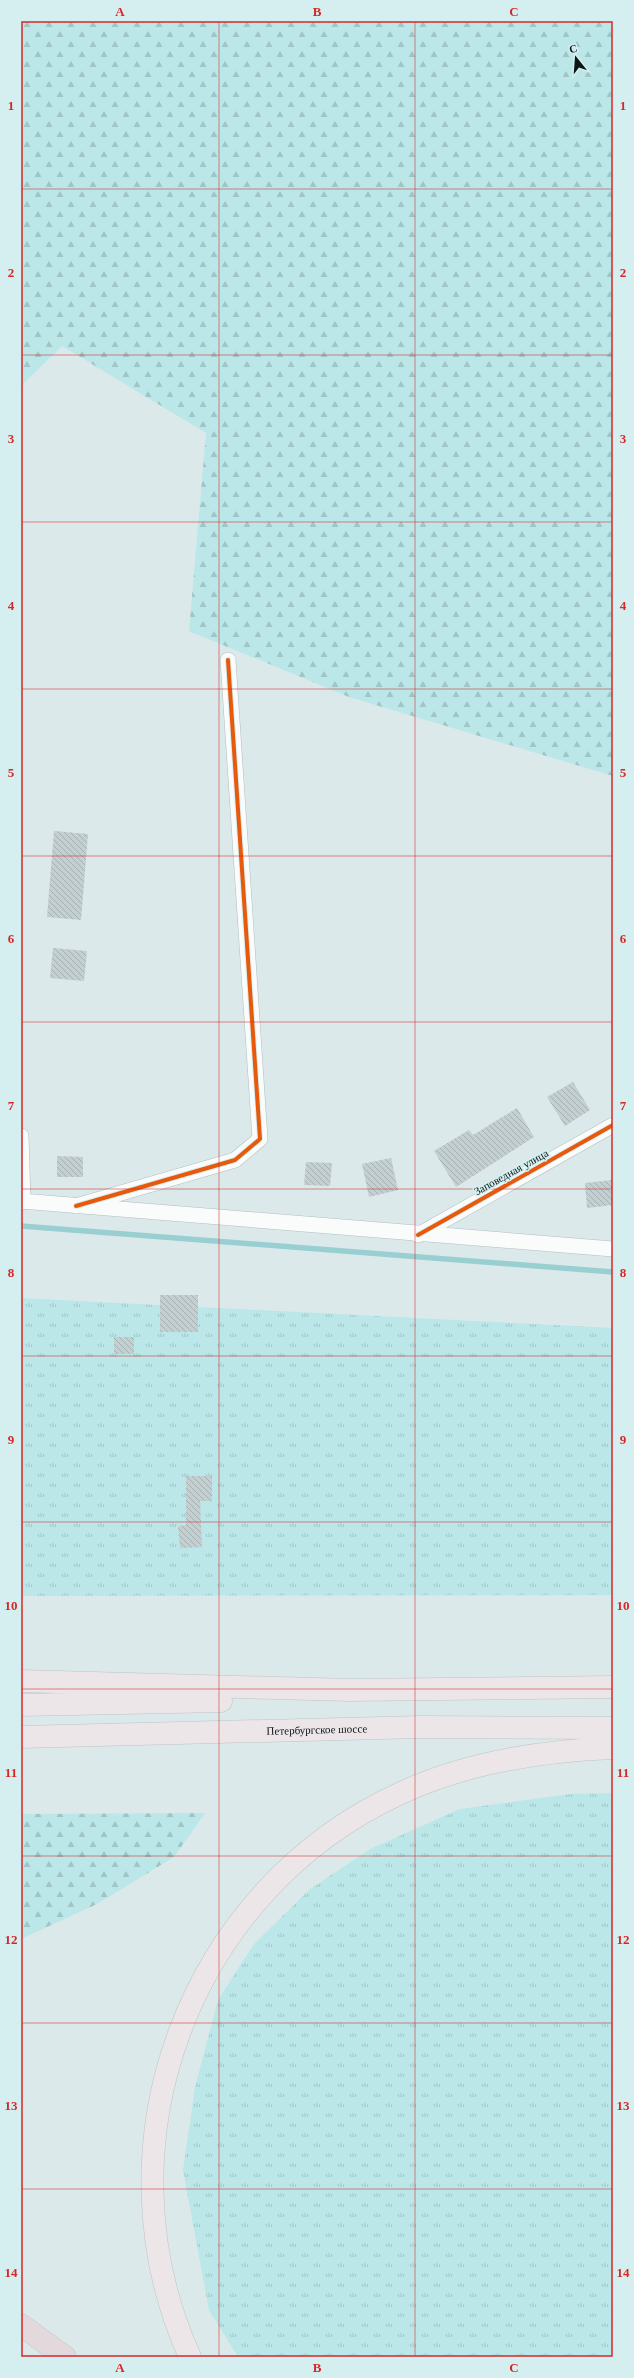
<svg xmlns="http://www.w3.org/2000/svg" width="634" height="2378" font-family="'Times New Roman',serif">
  <defs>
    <pattern id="grass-tufts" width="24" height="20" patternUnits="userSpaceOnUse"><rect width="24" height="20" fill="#bbe7e9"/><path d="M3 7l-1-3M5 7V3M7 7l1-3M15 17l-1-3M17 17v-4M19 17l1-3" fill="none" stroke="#a0c5c7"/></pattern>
    <pattern id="forest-firs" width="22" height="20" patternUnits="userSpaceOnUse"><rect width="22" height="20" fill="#bbe7e9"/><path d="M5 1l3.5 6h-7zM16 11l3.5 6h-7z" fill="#a0c5c7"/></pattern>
    <pattern id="building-back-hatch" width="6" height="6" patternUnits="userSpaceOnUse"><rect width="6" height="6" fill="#c3cfd0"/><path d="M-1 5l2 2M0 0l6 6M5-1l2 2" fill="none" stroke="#a6b1b2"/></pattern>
  </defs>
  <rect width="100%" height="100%" fill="#dbe9ea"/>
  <g fill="url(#grass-tufts)">
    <path d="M21,1298L613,1328V1595L21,1596Z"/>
    <path d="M613,1793V2357H238L209,2310L183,2170L195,2087L218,2000L254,1944L309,1890L370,1849L460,1809L570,1794Z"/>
  </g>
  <g fill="url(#forest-firs)">
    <path d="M21,21H613V776L349,697L189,631L206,433L62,346L21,386Z"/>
    <path d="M205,1813L174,1857L97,1904L21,1939V1814Z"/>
  </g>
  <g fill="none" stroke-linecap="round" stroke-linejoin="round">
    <path stroke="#9acfd2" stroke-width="5.5" d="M21,1226L613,1272"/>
  </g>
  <g fill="url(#building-back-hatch)">
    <path d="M54,831L88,834L81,920L47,917Z"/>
    <path d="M53,948L87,951L84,981L50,978Z"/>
    <path d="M573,1082L590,1110L565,1126L547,1097Z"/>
    <path d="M517,1108L534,1137L456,1187L434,1151L469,1130L473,1135Z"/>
    <path d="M57,1156L83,1157V1177H57Z"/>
    <path d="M391,1158L398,1190L369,1197L362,1164Z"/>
    <path d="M306,1162L332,1163L330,1186L304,1185Z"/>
    <path d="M612,1180L613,1205L587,1208L585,1183Z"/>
    <rect x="160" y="1295" width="38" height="37"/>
    <rect x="114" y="1337" width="20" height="17"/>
    <path d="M186,1476H212V1501H200L202,1547L180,1548L178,1526L186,1525Z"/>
  </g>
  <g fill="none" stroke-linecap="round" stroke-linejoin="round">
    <g stroke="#b2bebf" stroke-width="16">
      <g id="street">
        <path d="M21,1136L23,1202"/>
        <path d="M21,1201L613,1249"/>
        <path d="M76,1206L235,1160L260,1139L228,660"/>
        <path d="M418,1235L613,1125"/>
      </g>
    </g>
    <g stroke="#bdc4c5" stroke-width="23">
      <g id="primary">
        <path d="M21,1681L350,1690L613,1687"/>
        <path d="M21,1705L221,1701"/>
        <path id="s1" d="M21,1737L420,1727L613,1728"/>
        <path d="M190,2357C94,2145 188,1890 401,1793C467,1762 540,1751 613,1748"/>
      </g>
    </g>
    <g stroke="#bdc4c5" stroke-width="23">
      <path id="highway" d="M21,2325L65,2357"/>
    </g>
    <use href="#street" stroke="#fafcfc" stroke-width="15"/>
    <use href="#primary" stroke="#ece6e8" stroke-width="22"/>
    <use href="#highway" stroke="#e3d9dc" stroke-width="22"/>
    <g stroke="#d5eff0" stroke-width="6">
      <g id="cycleway">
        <path d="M76,1206L235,1160L260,1139L228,660"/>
        <path d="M418,1235L613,1125"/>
      </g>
    </g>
    <use href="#cycleway" stroke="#e8590c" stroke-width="4"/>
  </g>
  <path fill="none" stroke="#d62828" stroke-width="1" stroke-opacity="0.55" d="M219,21V2357M415,21V2357M21,189H613M21,355H613M21,522H613M21,689H613M21,856H613M21,1022H613M21,1189H613M21,1356H613M21,1522H613M21,1689H613M21,1856H613M21,2023H613M21,2189H613"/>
  <g text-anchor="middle" stroke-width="3" stroke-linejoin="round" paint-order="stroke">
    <g font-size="11" fill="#0d1617" stroke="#d5eff0">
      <text transform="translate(511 1172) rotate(-29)" y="4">Заповедная улица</text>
      <text dy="4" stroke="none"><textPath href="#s1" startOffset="296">Петербургское шоссе</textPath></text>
    </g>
  </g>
  <rect width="634" height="2378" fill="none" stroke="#d5eff0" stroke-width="44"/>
  <g transform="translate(576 58) rotate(343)" stroke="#d5eff0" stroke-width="3" paint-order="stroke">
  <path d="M0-3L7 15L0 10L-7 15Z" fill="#0d1617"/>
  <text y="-6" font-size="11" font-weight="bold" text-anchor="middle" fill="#0d1617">С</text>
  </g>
  <rect x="22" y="22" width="590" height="2334" fill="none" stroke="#d62828" stroke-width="1.5"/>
  <g font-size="13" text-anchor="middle" font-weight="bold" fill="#d62828">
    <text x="120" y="16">A</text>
    <text x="317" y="16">B</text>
    <text x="514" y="16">C</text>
    <text x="11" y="110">1</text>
    <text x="623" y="110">1</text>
    <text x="11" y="277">2</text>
    <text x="623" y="277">2</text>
    <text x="11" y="443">3</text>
    <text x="623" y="443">3</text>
    <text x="11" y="610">4</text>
    <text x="623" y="610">4</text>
    <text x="11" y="777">5</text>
    <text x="623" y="777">5</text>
    <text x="11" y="943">6</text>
    <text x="623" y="943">6</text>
    <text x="11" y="1110">7</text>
    <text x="623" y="1110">7</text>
    <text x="11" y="1277">8</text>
    <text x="623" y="1277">8</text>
    <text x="11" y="1444">9</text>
    <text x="623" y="1444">9</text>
    <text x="11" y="1610">10</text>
    <text x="623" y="1610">10</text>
    <text x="11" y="1777">11</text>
    <text x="623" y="1777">11</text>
    <text x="11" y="1944">12</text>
    <text x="623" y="1944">12</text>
    <text x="11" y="2110">13</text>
    <text x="623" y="2110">13</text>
    <text x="11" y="2277">14</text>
    <text x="623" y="2277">14</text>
    <text x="120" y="2372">A</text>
    <text x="317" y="2372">B</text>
    <text x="514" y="2372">C</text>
  </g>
</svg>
